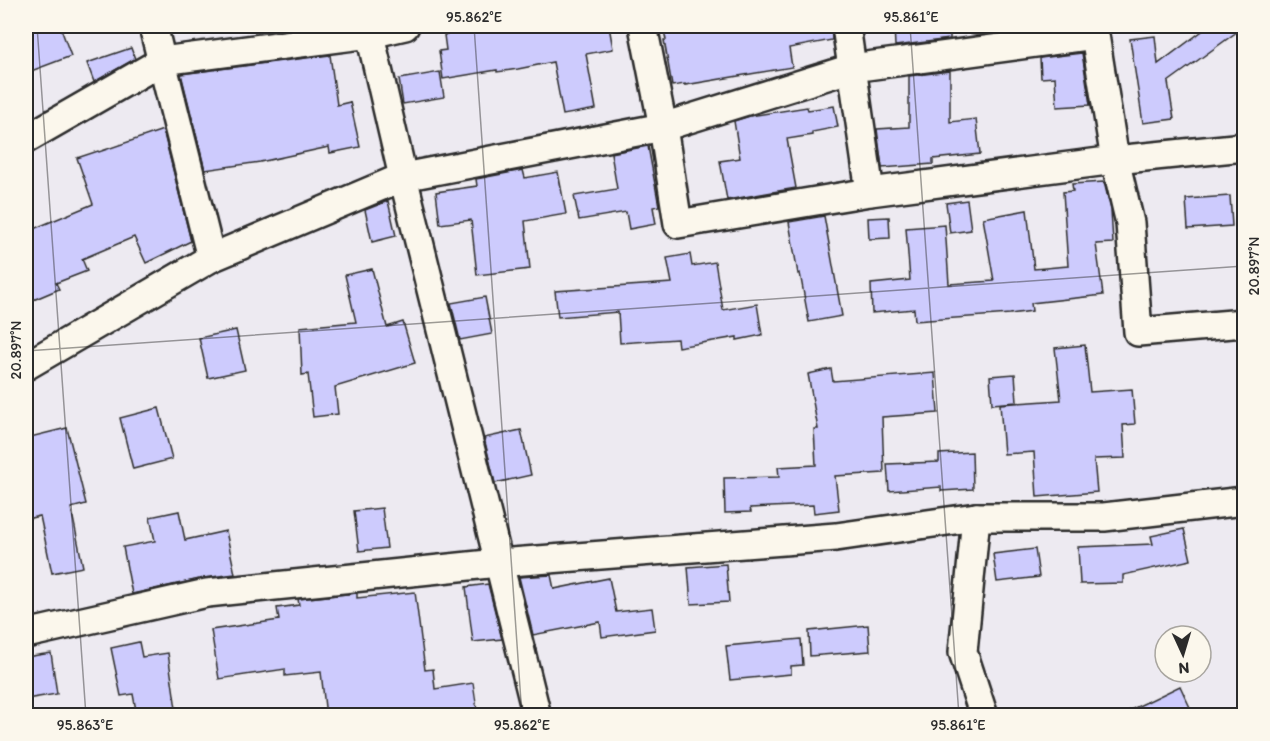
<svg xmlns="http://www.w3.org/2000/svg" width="1270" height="741" font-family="Itim,sans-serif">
  <rect width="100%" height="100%" fill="#edeaf1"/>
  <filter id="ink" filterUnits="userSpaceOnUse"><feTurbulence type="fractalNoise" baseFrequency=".0167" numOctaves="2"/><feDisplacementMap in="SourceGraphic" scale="12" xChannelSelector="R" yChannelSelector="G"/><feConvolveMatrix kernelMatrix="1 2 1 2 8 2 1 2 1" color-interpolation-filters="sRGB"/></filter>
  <g filter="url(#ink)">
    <g fill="#cdcbfd" stroke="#2b2b2b" stroke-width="1.5">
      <path d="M26,26H60L71,56L26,73Z"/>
      <path d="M481,26H609L613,49L586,54L596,109L563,115L553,62L518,69L497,72V70L443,79L439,51L446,50L444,35L481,28Z"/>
      <path d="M663,26H831L832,40L789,48L792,67L685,85V84L672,86L664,40H666Z"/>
      <path d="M894,26H950V39L895,46Z"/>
      <path d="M1209,26H1245L1168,82L1174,119L1143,123L1130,39L1155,36L1158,64Z"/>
      <path d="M131,48L135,59L94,82L87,63Z"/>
      <path d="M1082,53L1090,105L1057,107L1055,77L1041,78L1040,58Z"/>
      <path d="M330,55L337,105L350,102L360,147L330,153L329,147L260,162L205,170L181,74Z"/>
      <path d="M950,71V122L976,119L980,154L933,159V164L882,168L877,129L909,127V76Z"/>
      <path d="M440,72L444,97L403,104L399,79Z"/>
      <path d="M834,106L838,127L812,132V135L787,139L796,188L727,200L720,161L740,158L734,121L750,116L807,107L808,110Z"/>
      <path d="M163,130L191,241L146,263L134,237L82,259L87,271L56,283L59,289L26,303V232L93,204L77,158L98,151L99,152Z"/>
      <path d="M648,146L659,206L653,207L656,224L629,229L626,212L579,220L574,196L617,189L611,153Z"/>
      <path d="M523,170L525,178L558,172L566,214L525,221L530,269L477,275L471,220L440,224L436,192L477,186L476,179Z"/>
      <path d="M1104,182L1111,210L1113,243L1096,244L1103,295L1031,303L1032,311L1010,314L915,321L914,309L872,313L871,284L910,280L906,228L945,225L949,284L994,281L983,218L1027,210L1034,269L1068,266L1063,192L1073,191L1072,184Z"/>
      <path d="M1230,196L1232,226L1188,229L1186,199Z"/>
      <path d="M967,200L971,230L950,233L946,203Z"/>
      <path d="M388,201L396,236L372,242L365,210Z"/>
      <path d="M824,216L842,316L809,322L800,273L798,274L789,222Z"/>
      <path d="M889,217L890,238L869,239L868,218Z"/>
      <path d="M690,254L692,266L715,262L723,310L757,304L762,335L737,340V337L678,347L677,339L620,343L618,312L558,317L555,291L672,283L667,258Z"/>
      <path d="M372,269L387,327L403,322L415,363L335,387L338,414L313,417L308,374L302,375L300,327L356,322L345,275Z"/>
      <path d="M485,297L492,334L460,340L451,303Z"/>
      <path d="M236,330L245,370L208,378L199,338Z"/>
      <path d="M1085,345L1090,392L1132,389L1135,424L1123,425L1125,458L1094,459L1097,492L1037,497L1034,452L1004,454L1000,404L1061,400L1055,348Z"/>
      <path d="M831,369L833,381L935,373L938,413L882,417L884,473L835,476L839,510L814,513L813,505L750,508L751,512L725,513L724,478L779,477L778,467L816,465L814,429H818L808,374Z"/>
      <path d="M1015,374L1017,402L992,404L990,376Z"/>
      <path d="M159,408L172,459L133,469L120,418Z"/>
      <path d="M67,428L86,504L71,508L83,567L52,573L40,516L26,519V438Z"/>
      <path d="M521,430L531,475L495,483L484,438Z"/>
      <path d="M972,452L973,489L941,491V487L889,491L887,464L939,462V454Z"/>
      <path d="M382,508L387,548L359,551L354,511Z"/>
      <path d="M179,511L185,540L226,531L235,574L204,578L132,594L123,547L155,541L150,517Z"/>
      <path d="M1184,529L1191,560L1123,575V583L1080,584L1078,547L1153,544L1151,536Z"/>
      <path d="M1035,549L1039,577L997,582L993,554Z"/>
      <path d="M726,564L729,602L691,604L688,567Z"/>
      <path d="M551,575L554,589L609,578L616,612L652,608L655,630L602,637L600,622L533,635L519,577Z"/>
      <path d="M488,584L502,639L473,642L466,587Z"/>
      <path d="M415,592L425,670L433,669L435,689L473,683L478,716H418L417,714L391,716H326L321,672L285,676V669L219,679L211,630L279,620L277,608L299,605L298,599L357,593V598Z"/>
      <path d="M868,625L870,651L810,656L809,631Z"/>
      <path d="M801,639L803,665L791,666V674L730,680L726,646Z"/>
      <path d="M139,642L142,657L168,653L177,716H137L133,694L121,696L111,648Z"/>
      <path d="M51,653L57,694L26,699V657Z"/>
      <path d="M1180,686L1194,716H1118Z"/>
    </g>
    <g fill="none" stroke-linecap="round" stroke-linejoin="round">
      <g stroke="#2b2b2b" stroke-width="32">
        <g id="minor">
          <path d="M368,26L403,177L537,716"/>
          <path d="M643,26L663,127L678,224L870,192L1115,160L1244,147"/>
          <path d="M846,26L870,192"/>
          <path d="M26,139L162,61L370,34L405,26"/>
          <path d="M211,258L403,177L663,127L852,68L1095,35L1115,160L1130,223L1138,332L1244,323"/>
          <path d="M26,366L211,258L153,26"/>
          <path d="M976,517L963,652L984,716"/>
          <path d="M26,634L207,593L498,563L836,537L976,517H1104L1244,501"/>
        </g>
      </g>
      <use href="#minor" stroke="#fbf7ec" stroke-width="27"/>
    </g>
  </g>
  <path fill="none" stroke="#2b2b2b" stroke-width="1.5" stroke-opacity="0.45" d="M37,26L86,716M474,26L522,716M910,26L959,716M26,351L1244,266"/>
  <rect width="1270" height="741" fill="none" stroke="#fbf7ec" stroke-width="66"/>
  <g transform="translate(1183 654) rotate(176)"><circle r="28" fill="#fbf7ec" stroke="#a8a59f" stroke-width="1.5"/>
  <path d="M0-4.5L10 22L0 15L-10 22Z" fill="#2b2b2b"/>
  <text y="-9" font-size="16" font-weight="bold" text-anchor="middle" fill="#2b2b2b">N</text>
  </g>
  <rect x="33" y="33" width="1204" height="675" fill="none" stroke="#2b2b2b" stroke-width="2"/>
  <g font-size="15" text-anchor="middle" fill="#2b2b2b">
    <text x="474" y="22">95.862°E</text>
    <text x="911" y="22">95.861°E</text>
    <text transform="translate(1254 266) rotate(-90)" y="5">20.897°N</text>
    <text transform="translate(16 350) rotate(-90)" y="5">20.897°N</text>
    <text x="85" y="730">95.863°E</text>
    <text x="522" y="730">95.862°E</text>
    <text x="958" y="730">95.861°E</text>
  </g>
</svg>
